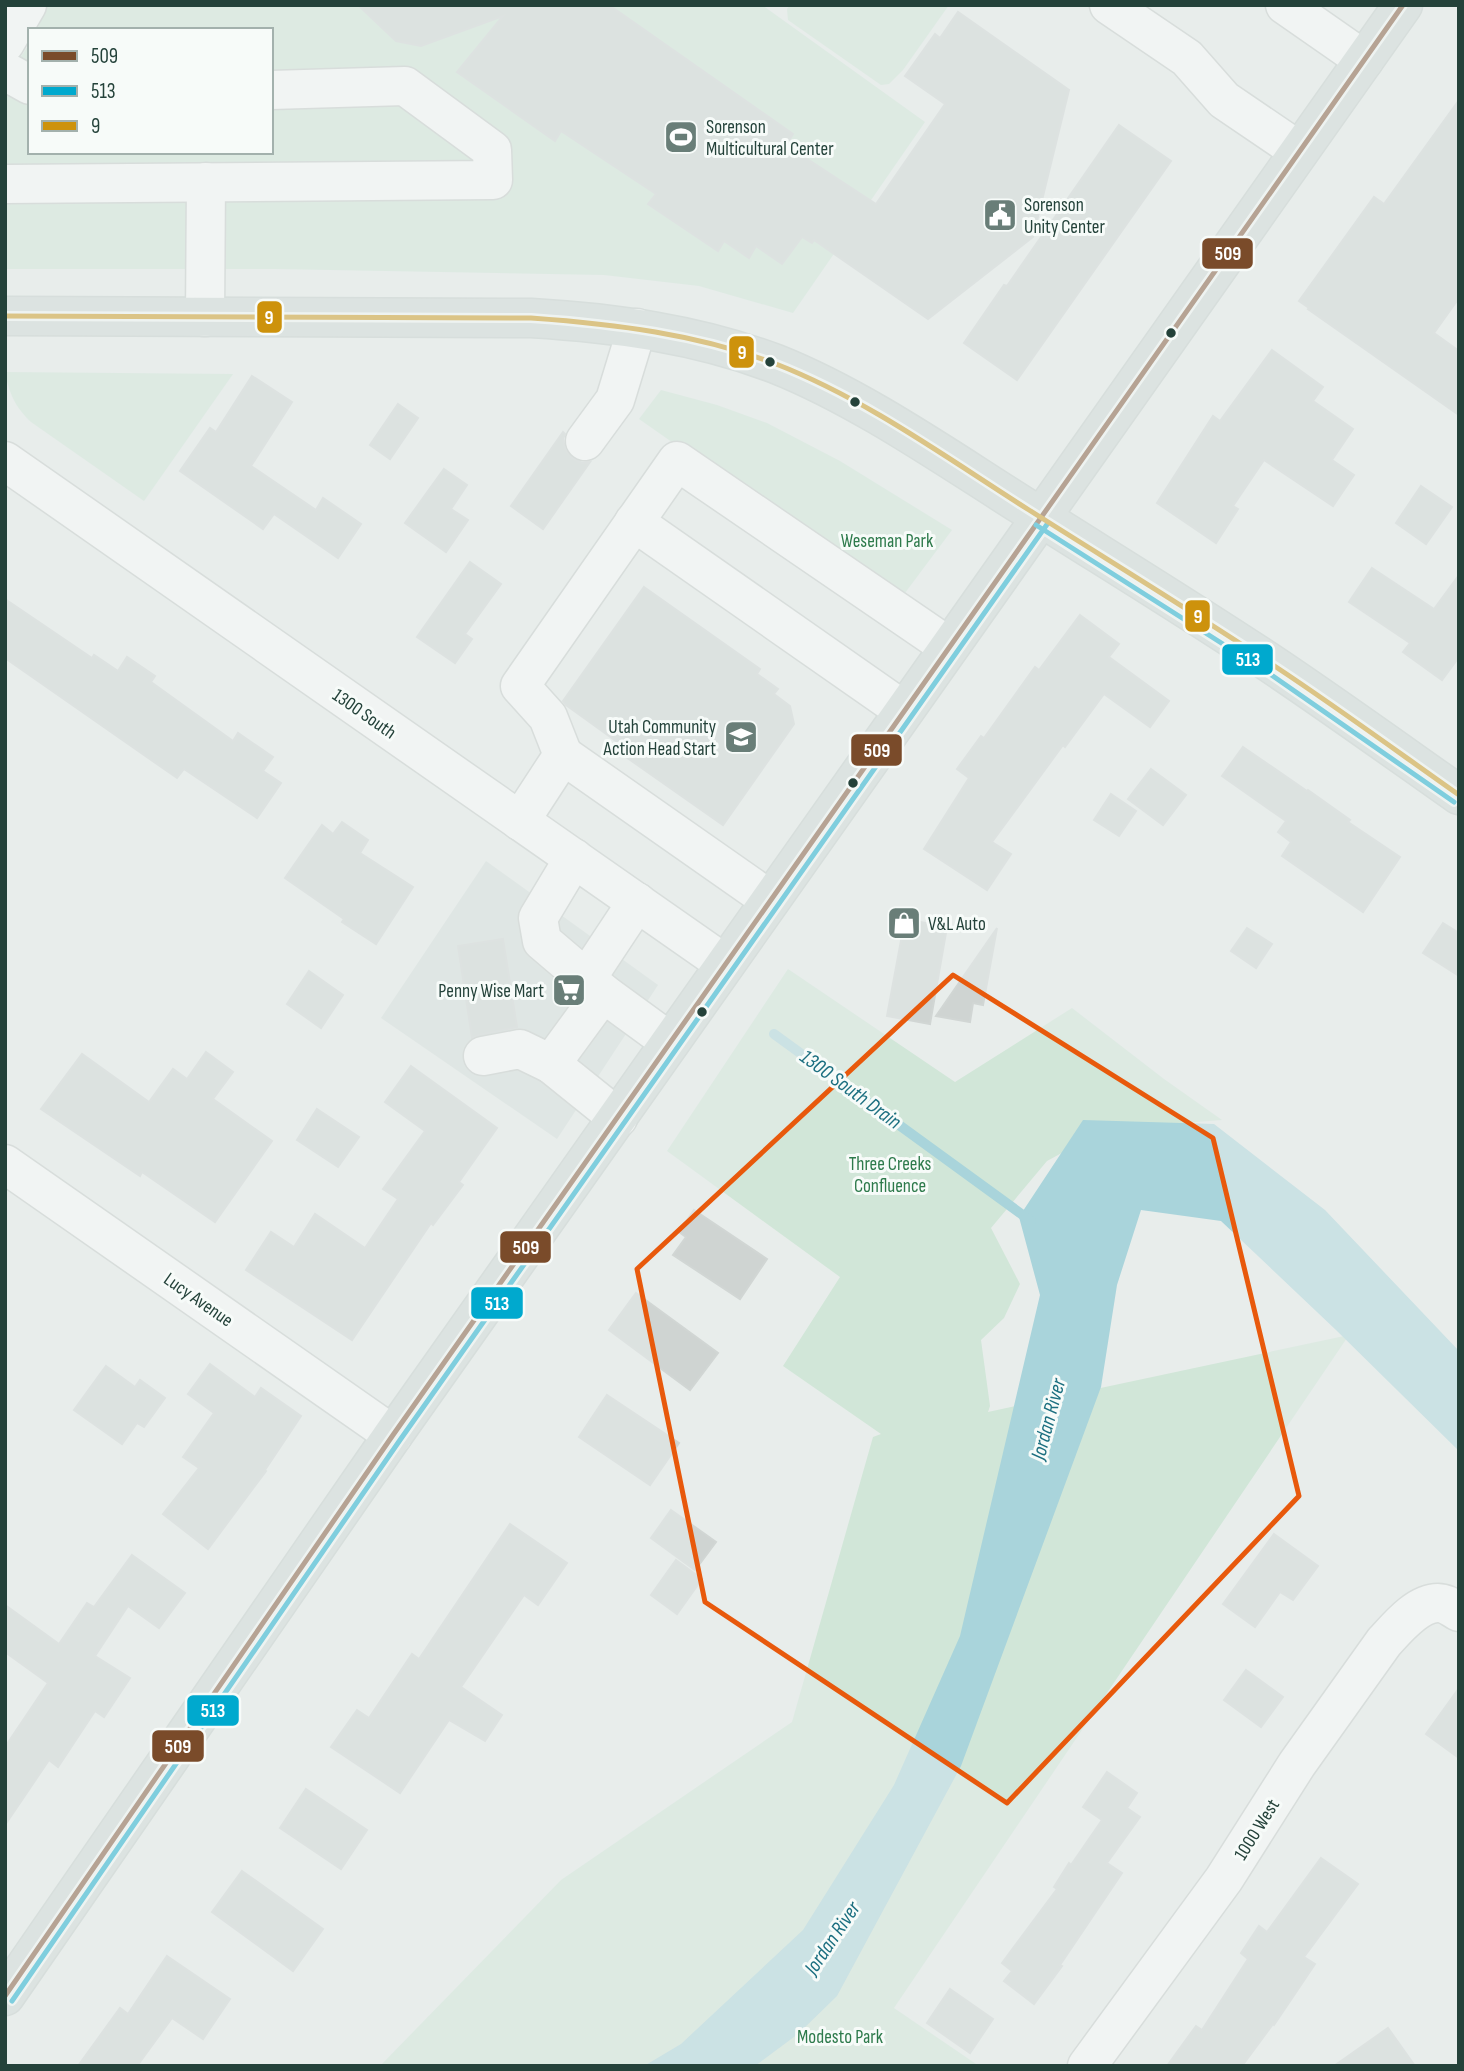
<svg xmlns="http://www.w3.org/2000/svg" width="1464" height="2071" font-family="'Sofia Sans Condensed',sans-serif">
  <rect width="100%" height="100%" fill="#e8edeb"/>
  <path fill="#d6dedb" d="M486,861L658,985L557,1139L381,1018Z"/>
  <g fill="#d1e6d8">
    <path d="M47,5H762L925,122L793,313L699,286L604,275L275,269H5V80L30,43V152H271V30H37Z"/>
    <path d="M790,5H949L903,70L889,84L881,85L788,20L787,9Z"/>
    <path d="M5,372L233,374L144,501L31,422C15,407 9,393 5,372Z"/>
    <path d="M661,390L717,405L767,423L840,461L952,530L899,601L639,419Z"/>
    <path d="M788,969L955,1082L1072,1008L1164,1079L1222,1120L1106,1129L1047,1161L991,1228L1020,1284L1004,1318L981,1340L990,1406L988,1412L1349,1335L894,2008L979,2066H380L561,1880L792,1722L873,1437L881,1434L783,1366L840,1277L667,1151Z"/>
  </g>
  <path fill="#a9d4db" d="M1083,1120L1214,1124L1325,1210L1459,1351V1451L1336,1330L1221,1221L1141,1210L1117,1285L1101,1387L961,1766L837,1996L798,2034L755,2066H644L681,2044L803,1930L894,1785L960,1636L1040,1295L1019,1217Z"/>
  <g fill="none" stroke-linecap="round" stroke-linejoin="round">
    <path stroke="#a9d4db" stroke-width="10" d="M774,1034L1031,1221"/>
  </g>
  <g fill="#cfd4d2" stroke="#d1d6d4" stroke-width="2">
    <path d="M358,5H609L793,134L786,145L876,204L945,104L905,76L935,34L940,38L958,12L1069,90L1033,237L928,319L814,240L812,243L802,237L782,264L756,246L749,258L724,241L718,251L648,204L656,194L561,131L555,141L457,72L503,16L421,46L396,41Z"/>
    <path d="M1459,100V298L1434,333L1459,351V415L1308,309L1309,308L1299,301L1374,197L1384,204Z"/>
    <path d="M1119,125L1171,161L1017,380L964,343L1004,285L1007,286Z"/>
    <path d="M1272,350L1323,387L1313,401L1353,429L1332,460L1354,475L1333,506L1264,460L1233,506L1238,509L1216,543L1157,503L1213,416L1220,421Z"/>
    <path d="M252,376L292,402L251,466L316,510L323,498L361,524L338,558L274,514L263,529L180,471L210,428L216,432Z"/>
    <path d="M398,404L418,418L390,459L370,445Z"/>
    <path d="M563,432L565,434L563,439L565,449L572,458L582,463L590,462L543,529L511,506Z"/>
    <path d="M444,469L467,485L451,509L468,520L446,552L405,523Z"/>
    <path d="M1421,486L1452,507L1426,544L1396,523Z"/>
    <path d="M470,562L501,584L465,634L472,639L455,663L417,637Z"/>
    <path d="M1372,568L1434,609L1459,575V657L1442,680L1403,652L1410,643L1349,602Z"/>
    <path d="M644,587L760,669L757,674L778,689L774,694L790,706L794,724L723,825L616,750L620,744L566,705L563,701Z"/>
    <path d="M5,599L92,658L94,655L118,671L127,657L155,676L151,682L233,741L238,733L273,757L263,771L281,783L257,818L184,769L177,778L5,658Z"/>
    <path d="M1080,615L1119,644L1109,657L1169,701L1150,727L1104,694L1065,747L1063,745L992,842L1011,854L987,890L924,849L969,778L957,769L981,736L984,738L1035,667L1039,670Z"/>
    <path d="M1243,747L1307,791L1308,790L1350,820L1348,822L1400,857L1363,912L1282,856L1291,842L1278,832L1286,821L1222,776Z"/>
    <path d="M1151,769L1186,795L1163,825L1128,799Z"/>
    <path d="M1111,794L1136,811L1119,836L1094,820Z"/>
    <path d="M342,822L368,840L360,853L413,887L376,944L342,922L344,919L285,878L322,825L333,834Z"/>
    <path d="M905,919L947,927L930,1024L887,1016Z"/>
    <path d="M1443,923L1459,933V976L1423,953Z"/>
    <path d="M997,928L983,1005L973,1003L970,1022L936,1016Z"/>
    <path d="M1247,928L1272,944L1256,968L1231,951Z"/>
    <path d="M503,939L517,1027L479,1035L472,1038L458,946Z"/>
    <path d="M309,971L343,995L321,1028L287,1004Z"/>
    <path d="M206,1052L233,1072L213,1099L272,1141L215,1222L142,1172L140,1176L41,1109L82,1054L149,1102L173,1069L187,1079Z"/>
    <path d="M411,1066L497,1128L459,1182L463,1185L433,1225L431,1223L352,1340L246,1270L271,1232L294,1247L315,1214L365,1248L398,1199L383,1189L425,1131L385,1102Z"/>
    <path d="M317,1109L359,1137L338,1167L297,1140Z"/>
    <path d="M694,1210L767,1259L740,1299L673,1255L686,1237L679,1232Z"/>
    <path d="M636,1293L718,1353L690,1390L609,1330Z"/>
    <path d="M210,1364L255,1397L261,1388L301,1416L265,1470L266,1471L208,1549L163,1514L199,1468L183,1457L214,1413L188,1394Z"/>
    <path d="M106,1366L135,1387L140,1380L165,1398L144,1427L137,1423L122,1444L74,1410Z"/>
    <path d="M607,1395L679,1443L650,1485L579,1437Z"/>
    <path d="M671,1510L716,1542L695,1570L651,1538Z"/>
    <path d="M510,1524L567,1563L538,1605L524,1595L461,1687L502,1715L485,1741L449,1720L400,1793L331,1747L357,1710L369,1718L412,1654L419,1659Z"/>
    <path d="M1274,1534L1318,1566L1293,1600L1280,1592L1255,1627L1223,1604Z"/>
    <path d="M132,1555L185,1593L159,1628L128,1606L95,1656L130,1678L104,1717L95,1711L58,1767L49,1760L5,1825V1747L48,1683L5,1652V1605L59,1644L87,1603L94,1607Z"/>
    <path d="M676,1560L702,1579L677,1614L651,1595Z"/>
    <path d="M1246,1670L1283,1697L1261,1727L1224,1700Z"/>
    <path d="M1459,1688V1758L1426,1734Z"/>
    <path d="M1107,1772L1137,1793L1127,1808L1140,1817L1107,1863L1122,1873L1060,1965L1062,1966L1034,2004L1004,1981L1012,1971L1002,1963L1057,1889L1054,1887L1069,1863L1071,1865L1102,1820L1083,1807Z"/>
    <path d="M306,1789L367,1830L341,1869L280,1828Z"/>
    <path d="M1321,1858L1358,1884L1304,1957L1315,1964L1274,2025L1273,2024L1242,2066H1167L1196,2026L1202,2030L1248,1959L1241,1953L1259,1926L1267,1932Z"/>
    <path d="M242,1871L323,1929L293,1971L212,1912Z"/>
    <path d="M167,1956L230,1999L203,2039L172,2018L137,2066H78L120,2008L128,2014Z"/>
    <path d="M950,1989L993,2019L970,2053L927,2023Z"/>
    <path d="M1388,2028L1415,2066H1334Z"/>
  </g>
  <g fill="none" stroke-linecap="round" stroke-linejoin="round">
    <g stroke="#c5cac8" stroke-width="41">
      <g id="minor">
        <path d="M1109,5L1187,58L1224,100L1299,151"/>
        <path d="M1285,5L1364,60"/>
        <path d="M5,43L27,5"/>
        <path d="M5,71L30,85"/>
        <path d="M5,184L493,180L492,150L405,86L271,90"/>
        <path d="M205,317L206,182"/>
        <path d="M585,441L615,400L637,328"/>
        <path d="M5,461L725,964"/>
        <path d="M634,522L903,710"/>
        <path d="M563,755L770,900"/>
        <path d="M520,821L563,755L548,717L520,686L677,461L949,647"/>
        <path d="M574,858L538,918L542,941L603,993"/>
        <path d="M586,979L637,902"/>
        <path d="M483,1056L520,1049L551,1064"/>
        <path d="M618,1118L551,1064L603,993L670,1042"/>
        <path d="M5,1164L393,1435"/>
        <path d="M1087,2066L1224,1879L1297,1764L1384,1642C1397,1628 1417,1603 1438,1603C1446,1603 1452,1608 1459,1612"/>
      </g>
    </g>
    <g stroke="#c3ccc9" stroke-width="41">
      <g id="major">
        <path d="M5,316L531,318C615,323 697,334 776,364C859,397 944,456 1020,504C1105,558 1192,611 1276,667C1337,708 1398,752 1459,795"/>
        <path d="M5,1996L393,1435L1403,5"/>
      </g>
    </g>
    <use href="#minor" stroke="#fcfcfc" stroke-width="38"/>
    <use href="#major" stroke="#cfd7d5" stroke-width="38"/>
    <g stroke="#f7fbf9" stroke-width="10">
      <path id="bus-1" d="M5,1996L393,1435L1403,5"/>
    </g>
    <g stroke="#f7fbf9" stroke-width="10">
      <g id="bus-2">
        <path d="M1036,525L1270,674L1454,802"/>
        <path d="M12,2001L400,1440L1048,523"/>
      </g>
    </g>
    <g stroke="#f7fbf9" stroke-width="10">
      <path id="bus-3" d="M5,316L531,318C614,324 698,334 776,364C866,399 947,458 1029,510C1111,562 1195,613 1276,667C1338,708 1398,752 1459,795"/>
    </g>
    <use href="#bus-1" stroke="#7a4b2a" stroke-width="5"/>
    <use href="#bus-2" stroke="#00a9ce" stroke-width="5"/>
    <use href="#bus-3" stroke="#cd920c" stroke-width="5"/>
  </g>
  <path d="M0 0H1464V2071H0ZM953,975L1213,1138L1299,1496L1007,1803L705,1602L637,1269Z" fill="#e8edeb" fill-opacity=".55" fill-rule="evenodd"/>
  <path fill="none" stroke="#e8590c" stroke-width="5" stroke-linejoin="round" d="M953,975L1213,1138L1299,1496L1007,1803L705,1602L637,1269Z"/>
  <defs>
    <g id="stadium-square" transform="scale(1.75)"><rect x="-9" y="-9" width="18" height="18" rx="4" fill="#697e78" stroke="#f7fbf9"/><path d="M0-5a6.5 5 0 1 0 0 10a6.5 5 0 1 0 0-10ZM-3.5-1.8h7v3.6h-7Z" fill="#fff"/></g>
    <g id="civic-square" transform="scale(1.75)"><rect x="-9" y="-9" width="18" height="18" rx="4" fill="#697e78" stroke="#f7fbf9"/><path d="M-.6-6.5H3V-4.5H.6V-3L4-1V1h2V6H-6V1h2V-1L-.6-3ZM-1.2 2.5V6h2.4V2.5Z" fill="#fff"/></g>
    <g id="school-square" transform="scale(1.75)"><rect x="-9" y="-9" width="18" height="18" rx="4" fill="#697e78" stroke="#f7fbf9"/><path d="M0-5L7-2L0 1L-7-2ZM-4 1L0 2.5L4 1V4Q0 6-4 4Z" fill="#fff"/></g>
    <g id="shop-square" transform="scale(1.75)"><rect x="-9" y="-9" width="18" height="18" rx="4" fill="#697e78" stroke="#f7fbf9"/><path d="M-5-2.5h2.3a2.7 3.5 0 0 1 5.4 0H5L5.5 6h-11ZM-1.5-2.5h3a1.5 2.3 0 0 0-3 0Z" fill="#fff"/></g>
    <g id="supermarket-square" transform="scale(1.75)"><rect x="-9" y="-9" width="18" height="18" rx="4" fill="#697e78" stroke="#f7fbf9"/><path d="M-6-5.5h2.5l.6 2H6L4.5 2H-2.5L-4.4-4H-6ZM-1.5 3.2a1.3 1.3 0 1 0 .1 0ZM3 3.2a1.3 1.3 0 1 0 .1 0Z" fill="#fff"/></g>
  </defs>
  <g fill-rule="evenodd">
    <use href="#stadium-square" x="681" y="137"/>
    <use href="#civic-square" x="1000" y="215"/>
    <use href="#school-square" x="741" y="737"/>
    <use href="#shop-square" x="904" y="923"/>
    <use href="#supermarket-square" x="569" y="990"/>
  </g>
  <g fill="#24423a" stroke="#f7fbf9" stroke-width="2.5">
    <circle cx="1171" cy="333" r="6"/>
    <circle cx="770" cy="362" r="6"/>
    <circle cx="855" cy="402" r="6"/>
    <circle cx="853" cy="783" r="6"/>
    <circle cx="702" cy="1012" r="6"/>
  </g>
  <g text-anchor="middle" stroke-width="6" stroke-linejoin="round" paint-order="stroke">
    <g font-size="19" fill="#24423a" stroke="#f7fbf9" text-anchor="start">
      <text x="706" y="133">Sorenson<tspan x="706" dy="22">Multicultural Center</tspan></text>
      <text x="1024" y="211">Sorenson<tspan x="1024" dy="22">Unity Center</tspan></text>
      <text x="716" y="733" text-anchor="end">Utah Community<tspan x="716" dy="22">Action Head Start</tspan></text>
      <text x="928" y="930">V&amp;L Auto</text>
      <text x="544" y="997" text-anchor="end">Penny Wise Mart</text>
    </g>
    <g font-size="19" fill="#2d7a4b" stroke="#f7fbf9">
      <text x="887" y="547">Weseman Park</text>
      <text x="890" y="1170">Three Creeks<tspan x="890" dy="22">Confluence</tspan></text>
      <text x="840" y="2043">Modesto Park</text>
    </g>
    <g font-size="19" fill="#24423a" stroke="#f7fbf9">
      <text transform="translate(365 713) rotate(35)" y="7">1300 South</text>
      <text transform="translate(199 1299) rotate(35)" y="7">Lucy Avenue</text>
      <text transform="translate(1256 1829) rotate(-58)" y="7">1000 West</text>
    </g>
    <g font-size="21" font-style="italic" fill="#1c6f80" stroke="#f7fbf9">
      <text transform="translate(851 1089) rotate(36)" y="7">1300 South Drain</text>
      <text transform="translate(1048 1419) rotate(-75)" y="7">Jordan River</text>
      <text transform="translate(832 1938) rotate(-56)" y="7">Jordan River</text>
    </g>
  </g>
  <g stroke="#f7fbf9" stroke-width="2.5">
    <rect x="1201" y="237" width="53" height="33" rx="7" fill="#7a4b2a"/>
    <rect x="256" y="300" width="27" height="34" rx="7" fill="#cd920c"/>
    <rect x="728" y="335" width="27" height="34" rx="7" fill="#cd920c"/>
    <rect x="1184" y="599" width="27" height="34" rx="7" fill="#cd920c"/>
    <rect x="1221" y="643" width="53" height="33" rx="7" fill="#00a9ce"/>
    <rect x="850" y="733" width="53" height="34" rx="7" fill="#7a4b2a"/>
    <rect x="499" y="1230" width="53" height="34" rx="7" fill="#7a4b2a"/>
    <rect x="470" y="1286" width="54" height="34" rx="7" fill="#00a9ce"/>
    <rect x="186" y="1694" width="54" height="33" rx="7" fill="#00a9ce"/>
    <rect x="151" y="1729" width="54" height="34" rx="7" fill="#7a4b2a"/>
  </g>
  <g font-size="19" text-anchor="middle" font-weight="bold" fill="#fff">
    <text x="1228" y="260">509</text>
    <text x="269" y="324">9</text>
    <text x="742" y="359">9</text>
    <text x="1198" y="623">9</text>
    <text x="1248" y="666">513</text>
    <text x="877" y="757">509</text>
    <text x="526" y="1254">509</text>
    <text x="497" y="1310">513</text>
    <text x="213" y="1717">513</text>
    <text x="178" y="1753">509</text>
  </g>
  <rect width="1464" height="2071" fill="none" stroke="#24423a" stroke-width="14"/>
  <rect x="28" y="28" width="245" height="126" fill="#f7fbf9" stroke="#a3b1ad" stroke-width="2"/>
  <rect x="42" y="51" width="35" height="10" fill="#7a4b2a" stroke="#a3b1ad" stroke-width="2"/>
  <text x="91" y="63" font-size="21" fill="#24423a">509</text>
  <rect x="42" y="86" width="35" height="10" fill="#00a9ce" stroke="#a3b1ad" stroke-width="2"/>
  <text x="91" y="98" font-size="21" fill="#24423a">513</text>
  <rect x="42" y="121" width="35" height="10" fill="#cd920c" stroke="#a3b1ad" stroke-width="2"/>
  <text x="91" y="133" font-size="21" fill="#24423a">9</text>
</svg>
